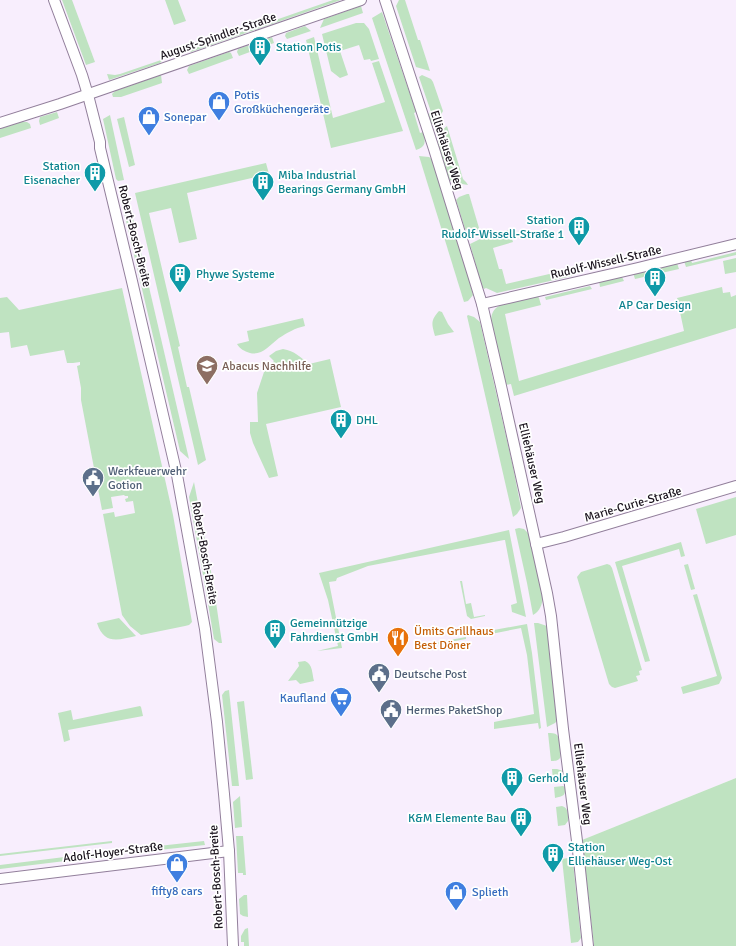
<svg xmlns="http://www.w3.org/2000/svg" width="736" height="946" font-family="Signika,sans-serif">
  <rect width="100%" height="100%" fill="#fcf8fe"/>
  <path fill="#f8eefd" d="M0,0H736V778L582,840L594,946H0Z"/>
  <g fill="#bfe3c1">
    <path d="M62,0H72L95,62L86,65Z"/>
    <path d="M165,0H178L186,21L174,25Z"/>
    <path d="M333,0H341L191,52H184Z"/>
    <path d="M399,0H405L418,40H420L430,71L416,67L396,6Z"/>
    <path d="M361,6L363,13L320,28L324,19Z"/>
    <path d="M382,12L416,112L414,113L420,133L423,132C426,142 426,147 416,150L372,18Z"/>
    <path d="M356,23H364L369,29L379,59L371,61L370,59L364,60L359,45L340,51L348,75L340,78L331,71L322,34Z"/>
    <path d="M305,26L311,31L287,39L285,36L286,33Z"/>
    <path d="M272,37L274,43L239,56L237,52L238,49Z"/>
    <path d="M314,37L333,118L385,102L372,63L379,61L403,131L331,148L306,40Z"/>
    <path d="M229,52L231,53L233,58L189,74L187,70L189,66Z"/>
    <path d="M164,59L160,63L109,80L107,74L115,75L120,74Z"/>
    <path d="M161,75L162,83L121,97H113L112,94L115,91Z"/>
    <path d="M422,75L431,79L433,82L443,111L436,124H431L428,114L431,112L419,77Z"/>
    <path d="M57,112L59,118L40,125L39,121L40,117Z"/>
    <path d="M110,115L124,180L118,181L116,179L103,119Z"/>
    <path d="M124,117L135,165L129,167L117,119Z"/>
    <path d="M21,122H27L30,124L31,128L0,138V129Z"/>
    <path d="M447,126L463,179L466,182L468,185L456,183L449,180L437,143L441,131Z"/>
    <path d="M419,156L429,157L433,160L470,283L473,295L468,301L464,302Z"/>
    <path d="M266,163L269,174L187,193L197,239L179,243L171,208L149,213L180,346L178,347L187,387H189L206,460L198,465L135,193Z"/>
    <path d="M126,188L189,459L180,451L119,191L121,189Z"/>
    <path d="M467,194H469L479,228C475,234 471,232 465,229L456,200L459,197Z"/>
    <path d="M509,230L513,242L493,248L499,269H502L506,284L571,269L572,276L497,293L486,288L484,289L481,284L470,244L482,238Z"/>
    <path d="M736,252V255L686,267L684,261L691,260L692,263Z"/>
    <path d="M736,258V272L725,274L723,261Z"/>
    <path d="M677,263L679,269L635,279L633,273Z"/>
    <path d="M621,276L622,277L624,281L600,287L599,281Z"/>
    <path d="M590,286L592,289L546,300L545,297Z"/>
    <path d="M722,287L723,293L730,292L731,297L736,295V328L514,396L511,384L505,385L491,321C491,312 495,307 503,304L537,295L539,298L541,305L505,314L519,381L684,331L677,298Z"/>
    <path d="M122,288L173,515L192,622L189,625L185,626L141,635L130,626L122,615L103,514L114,512L115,517L135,513L133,501L126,502L125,499L128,498V496H125L124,495L111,497L113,508L102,510L81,400V388L77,366L80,365V362L73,363H67L64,350L30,356L27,345L11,348L9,332L0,333V298L7,297L19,310Z"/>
    <path d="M439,311L442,312L448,324L454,332L435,336C432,324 430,321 439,311Z"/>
    <path d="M468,315L474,317L480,322L513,467L521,508L517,514L513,517L467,316Z"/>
    <path d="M303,318L305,326C295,328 287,333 279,338C270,345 262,356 250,353C244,351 240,349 237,344L249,341L247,331Z"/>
    <path d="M283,349C295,351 300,357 309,364L330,359L341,407L266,424L278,476L269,478L253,443L250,433V422H258L257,393L264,372L274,361L269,356L276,351Z"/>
    <path d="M194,482L213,582L222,643H219L214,639L205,586L189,497Z"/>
    <path d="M736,497V535L706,544L696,509Z"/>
    <path d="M519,528L524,529L528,533L543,597C542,605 540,611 533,615L527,583L515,529Z"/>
    <path d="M509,530L526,617L512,612L511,605L517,603L505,540H504L368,566L337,578L336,581L329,582L342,648L317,651L338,646L328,600L319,573Z"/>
    <path d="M681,542L685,556L681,557L679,549L622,566L650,661L645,662L615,562Z"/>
    <path d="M607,564L610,565L612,568L642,670L639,671L640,675L636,676L638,681L615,688L612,687L609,684L577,577L581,572Z"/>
    <path d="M688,564L695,589L691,590L684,565Z"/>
    <path d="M460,581H462L466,604L471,603L474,617L485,615V616L471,619L467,616Z"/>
    <path d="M697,594L722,678L719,684L683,694L681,687L717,676L693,595Z"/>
    <path d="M119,618L136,636C118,640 104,645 97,623Z"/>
    <path d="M534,623H538L547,626L558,720L555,723L547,727Z"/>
    <path d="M527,624L532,653L541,728L539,729L538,723L494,729V722L534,714L527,655L521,628L481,636L483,632Z"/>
    <path d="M466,637V639L418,648V646Z"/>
    <path d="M305,661C313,664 312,674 314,681L300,684L296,680L288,681L299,666L298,662Z"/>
    <path d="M229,690L239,786H232L222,695L225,691Z"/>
    <path d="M244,701L253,779L246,780L237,702Z"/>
    <path d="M140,706L141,707L143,716L68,730L70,740L64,742L58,713L71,710L73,720Z"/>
    <path d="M548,733C551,733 555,733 557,735C560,738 562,754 560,758C558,761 554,761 551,761Z"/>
    <path d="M552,769H557L563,771L564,778L561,780H553Z"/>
    <path d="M736,778V946H594L582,840Z"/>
    <path d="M563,786L565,787C566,796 563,796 555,798L554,787Z"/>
    <path d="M240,796L242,827L235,828L233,802Z"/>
    <path d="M562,806C569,808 568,815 568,821L565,825L558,826L556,807Z"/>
    <path d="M236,836H243L246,875H243V873H238Z"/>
    <path d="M112,841V843L0,856V854Z"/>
    <path d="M204,841L205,845L131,853V849Z"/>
    <path d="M113,851L114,855L0,869V865Z"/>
    <path d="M568,858L570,859L573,862L581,938L578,942L571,943L562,859Z"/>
    <path d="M244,895H247L248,917L243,916L240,914L239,899Z"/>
    <path d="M248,928L249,946H244V942H241V936L245,929Z"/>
  </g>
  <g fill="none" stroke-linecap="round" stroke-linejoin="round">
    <g stroke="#927f9b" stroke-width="12">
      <g id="minor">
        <path d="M54,0L82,75L88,95L100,142V148L131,277L177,475L205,629L217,722L224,794L229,851L233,946"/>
        <path d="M385,0L434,149L482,304L501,386L547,593L551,616L563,729L577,841L588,946"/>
        <path d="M0,123L60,104L361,0"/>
        <path d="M482,304L638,268L736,244"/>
        <path d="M536,544L564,537L736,486"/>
        <path d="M0,879L229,851"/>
      </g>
    </g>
    <use href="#minor" stroke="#fff" stroke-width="10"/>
  </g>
  <defs>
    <g id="building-pin" transform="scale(1.15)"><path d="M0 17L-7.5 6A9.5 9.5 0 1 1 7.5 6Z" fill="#0f9aa8" stroke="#fff"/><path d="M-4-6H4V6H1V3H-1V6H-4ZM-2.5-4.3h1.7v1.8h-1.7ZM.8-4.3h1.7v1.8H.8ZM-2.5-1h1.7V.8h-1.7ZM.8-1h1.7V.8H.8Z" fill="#fff"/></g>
    <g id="shop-pin" transform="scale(1.15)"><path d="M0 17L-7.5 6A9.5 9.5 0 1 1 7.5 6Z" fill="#3f7fe0" stroke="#fff"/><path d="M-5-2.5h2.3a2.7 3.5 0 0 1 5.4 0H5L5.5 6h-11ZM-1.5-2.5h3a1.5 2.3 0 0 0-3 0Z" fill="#fff"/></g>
    <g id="university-pin" transform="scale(1.15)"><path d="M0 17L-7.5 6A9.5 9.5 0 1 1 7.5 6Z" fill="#8d6e63" stroke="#fff"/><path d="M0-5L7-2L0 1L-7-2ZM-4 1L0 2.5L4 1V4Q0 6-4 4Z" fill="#fff"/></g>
    <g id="civic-pin" transform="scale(1.15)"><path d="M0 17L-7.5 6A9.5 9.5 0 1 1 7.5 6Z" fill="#5c6f8a" stroke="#fff"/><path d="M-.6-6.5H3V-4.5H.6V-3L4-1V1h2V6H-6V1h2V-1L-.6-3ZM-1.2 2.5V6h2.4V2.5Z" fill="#fff"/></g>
    <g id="restaurant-pin" transform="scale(1.15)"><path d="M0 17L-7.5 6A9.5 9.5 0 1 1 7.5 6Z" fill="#e8710a" stroke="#fff"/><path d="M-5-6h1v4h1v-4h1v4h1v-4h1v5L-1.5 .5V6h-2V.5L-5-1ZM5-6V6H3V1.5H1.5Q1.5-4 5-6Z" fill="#fff"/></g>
    <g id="supermarket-pin" transform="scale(1.15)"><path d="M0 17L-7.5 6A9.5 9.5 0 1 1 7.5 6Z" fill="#3f7fe0" stroke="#fff"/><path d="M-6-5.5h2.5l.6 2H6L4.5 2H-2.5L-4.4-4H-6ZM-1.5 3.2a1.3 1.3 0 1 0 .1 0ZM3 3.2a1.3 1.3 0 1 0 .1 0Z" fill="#fff"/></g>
  </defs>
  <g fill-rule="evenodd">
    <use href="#building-pin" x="260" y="47"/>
    <use href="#shop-pin" x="219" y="102"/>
    <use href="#shop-pin" x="149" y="117"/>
    <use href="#building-pin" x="95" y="173"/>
    <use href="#building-pin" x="263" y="182"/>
    <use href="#building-pin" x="579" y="227"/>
    <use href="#building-pin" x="180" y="274"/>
    <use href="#building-pin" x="655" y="278"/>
    <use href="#university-pin" x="207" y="366"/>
    <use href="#building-pin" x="341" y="420"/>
    <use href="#civic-pin" x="93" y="478"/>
    <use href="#building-pin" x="275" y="630"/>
    <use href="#restaurant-pin" x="398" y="638"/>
    <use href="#civic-pin" x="379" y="674"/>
    <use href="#supermarket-pin" x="341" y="698"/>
    <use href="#civic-pin" x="391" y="710"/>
    <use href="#building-pin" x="512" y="778"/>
    <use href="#building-pin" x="521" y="818"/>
    <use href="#building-pin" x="553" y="854"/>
    <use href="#shop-pin" x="177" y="864"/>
    <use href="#shop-pin" x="456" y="892"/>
  </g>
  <g text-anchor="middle" stroke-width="3.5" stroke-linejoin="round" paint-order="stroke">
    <g font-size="12" fill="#1a131d" stroke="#fff">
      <text transform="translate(218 36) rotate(-19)" y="4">August-Spindler-Straße</text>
      <text transform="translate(447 150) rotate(72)" y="4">Elliehäuser Weg</text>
      <text transform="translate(135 236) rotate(76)" y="4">Robert-Bosch-Breite</text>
      <text transform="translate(606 262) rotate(-13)" y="4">Rudolf-Wissell-Straße</text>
      <text transform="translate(532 463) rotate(77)" y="4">Elliehäuser Weg</text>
      <text transform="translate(633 504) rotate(-16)" y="4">Marie-Curie-Straße</text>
      <text transform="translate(205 553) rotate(80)" y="4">Robert-Bosch-Breite</text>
      <text transform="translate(583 784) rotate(83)" y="4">Elliehäuser Weg</text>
      <text transform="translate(113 852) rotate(-7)" y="4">Adolf-Hoyer-Straße</text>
      <text transform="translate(216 877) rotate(-93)" y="4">Robert-Bosch-Breite</text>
    </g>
    <g font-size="12" fill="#0d838f" stroke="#fff" text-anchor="start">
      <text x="276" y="51">Station Potis</text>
      <text x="80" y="170" text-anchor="end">Station<tspan x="80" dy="14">Eisenacher</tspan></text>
      <text x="278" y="179">Miba Industrial<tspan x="278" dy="14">Bearings Germany GmbH</tspan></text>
      <text x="564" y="224" text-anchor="end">Station<tspan x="564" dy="14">Rudolf-Wissell-Straße 1</tspan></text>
      <text x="196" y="278">Phywe Systeme</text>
      <text x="655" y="309" text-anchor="middle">AP Car Design</text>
      <text x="356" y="424">DHL</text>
      <text x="290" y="627">Gemeinnützige<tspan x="290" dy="14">Fahrdienst GmbH</tspan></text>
      <text x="528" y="782">Gerhold</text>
      <text x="506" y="822" text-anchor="end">K&amp;M Elemente Bau</text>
      <text x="568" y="851">Station<tspan x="568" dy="14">Elliehäuser Weg-Ost</tspan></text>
    </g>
    <g font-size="12" fill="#366cbe" stroke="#fff" text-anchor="start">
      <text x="234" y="99">Potis<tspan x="234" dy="14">Großküchengeräte</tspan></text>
      <text x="164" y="121">Sonepar</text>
      <text x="326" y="702" text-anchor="end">Kaufland</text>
      <text x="177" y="895" text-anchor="middle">fifty8 cars</text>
      <text x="472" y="896">Splieth</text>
    </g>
    <g font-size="12" fill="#785e54" stroke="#fff" text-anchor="start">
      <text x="222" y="370">Abacus Nachhilfe</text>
    </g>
    <g font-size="12" fill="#4e5e75" stroke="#fff" text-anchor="start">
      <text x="108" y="475">Werkfeuerwehr<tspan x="108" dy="14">Gotion</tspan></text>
      <text x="394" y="678">Deutsche Post</text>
      <text x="406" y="714">Hermes PaketShop</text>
    </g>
    <g font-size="12" fill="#c56008" stroke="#fff" text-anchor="start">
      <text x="414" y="635">Ümits Grillhaus<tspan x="414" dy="14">Best Döner</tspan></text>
    </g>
  </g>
</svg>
